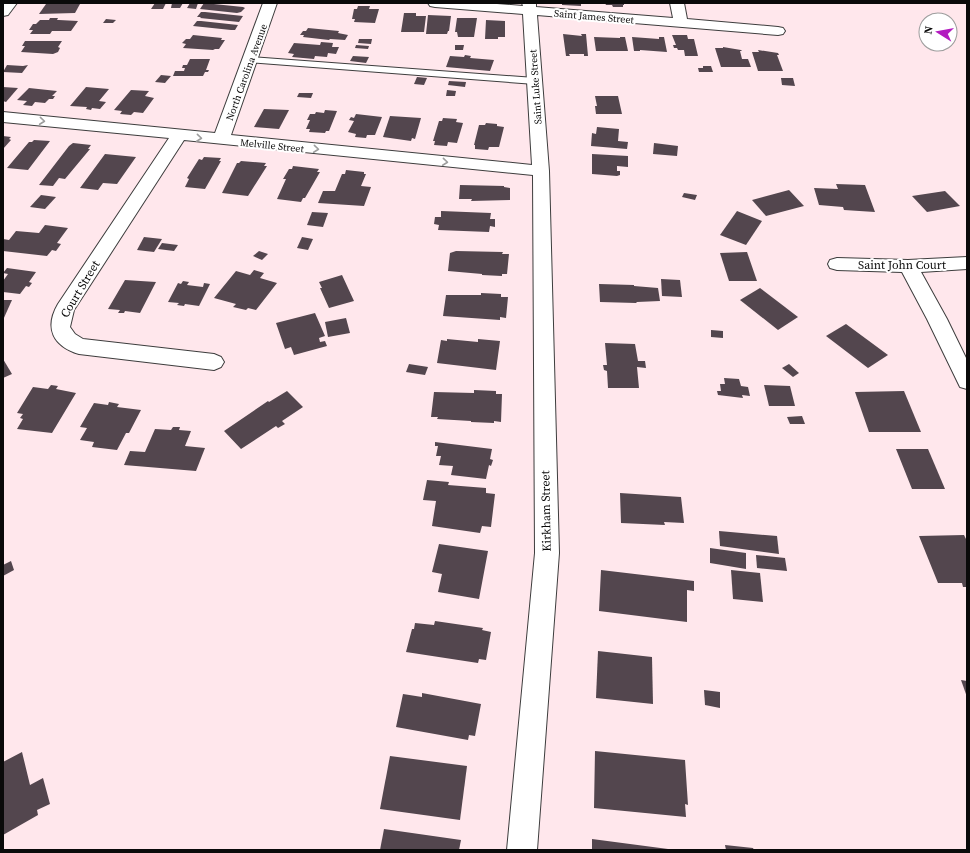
<svg xmlns="http://www.w3.org/2000/svg" width="970" height="853" font-family="'Source Serif 4',serif">
  <rect width="100%" height="100%" fill="#ffe7ec"/>
  <g fill="#53464e">
    <path d="M155,3H166L163,9H151Z"/>
    <path d="M172,3H183L180,8H171Z"/>
    <path d="M190,3H198L196,9L187,8Z"/>
    <path d="M204,3L243,7L245,8L241,12L237,13L200,9Z"/>
    <path d="M562,3H581V6L562,5Z"/>
    <path d="M605,3H624V5H623V7H613L612,5H606Z"/>
    <path d="M46,4H80L75,13L39,14Z"/>
    <path d="M358,6H370L369,9H379L375,23L354,22L355,19H352L354,9H357Z"/>
    <path d="M201,12H205L243,16L239,22L200,18L201,17H197Z"/>
    <path d="M404,13H416V16H426L424,32H401Z"/>
    <path d="M428,15L451,16L449,31H448L447,34H426Z"/>
    <path d="M50,18H58L57,20H59L78,21L71,31H52L50,34H30L33,30H29L33,24H36L40,20H49Z"/>
    <path d="M457,18H477L474,37H458L457,32H455Z"/>
    <path d="M106,19L116,20L113,23H103Z"/>
    <path d="M486,20L505,21V37H498V39H485Z"/>
    <path d="M197,21H201L238,25L235,30H231L193,26Z"/>
    <path d="M308,28L339,31L338,33L348,35L345,40L330,39L329,40L303,37L304,35H300L303,31H306Z"/>
    <path d="M563,34L582,36L581,34H586L588,56H584V54H569L570,56H566Z"/>
    <path d="M193,35L222,38L221,40H225L219,49H215L213,50L183,48L186,44L182,43L186,39H190Z"/>
    <path d="M672,35H687L688,39H694L698,56H685L684,50H678L677,48H674L673,45H676Z"/>
    <path d="M594,37L620,38V37H625L628,51H596Z"/>
    <path d="M632,37L659,39V37H664L667,52L640,50V51H634Z"/>
    <path d="M359,39H372L371,44L358,43Z"/>
    <path d="M25,41H62L58,47L60,48L58,52L53,54L21,52L25,46H22Z"/>
    <path d="M321,42L333,43L332,47H339L336,54L328,53L327,57L315,56L314,59L292,57L294,54L288,53L294,43L320,45Z"/>
    <path d="M356,45L369,46L368,49L355,48Z"/>
    <path d="M455,45H464L463,50H455Z"/>
    <path d="M723,47L741,50L742,51H740L742,59H748L751,67H721L715,48H723Z"/>
    <path d="M758,50L778,53L779,55H777L783,71H758L752,52H759Z"/>
    <path d="M465,55L471,56L470,58L494,60L490,71L446,67L450,56L464,57Z"/>
    <path d="M353,56L369,57L366,63L350,61Z"/>
    <path d="M190,59H210L206,70H209L208,72H205L203,76H173L175,71H184L185,68H182L183,65H187Z"/>
    <path d="M7,65L23,66L28,65L22,73L3,72Z"/>
    <path d="M703,66H711L713,72H699L698,68H703Z"/>
    <path d="M161,75L171,76L165,83L155,82Z"/>
    <path d="M417,77L427,78L424,85L414,84Z"/>
    <path d="M781,78H793L795,86L782,85Z"/>
    <path d="M449,81L466,82L465,87L448,85Z"/>
    <path d="M3,87L18,88L6,102L3,101Z"/>
    <path d="M86,87L109,89L99,101L106,102L100,109L92,108L91,110L86,109L87,107L70,106Z"/>
    <path d="M29,88L57,91L52,96H55L53,99H49L45,103L35,102L32,106L23,105L27,101L17,100Z"/>
    <path d="M131,90L149,91L145,96L154,98L143,113L134,112L131,115L120,114L122,111L114,110Z"/>
    <path d="M447,90L456,91L455,96H446Z"/>
    <path d="M299,93H313L311,98L297,97Z"/>
    <path d="M595,96H618L622,114H596L595,106H597Z"/>
    <path d="M264,109L289,110L279,129L254,127Z"/>
    <path d="M325,110L337,111L329,131H326L325,133L309,132L310,129H306L310,120H307L310,114H315L316,112L324,113Z"/>
    <path d="M356,114L382,117L375,135H367L366,138L355,137L356,134L348,132L354,121L349,120L351,117L354,118Z"/>
    <path d="M390,116L421,118L415,139L412,138L411,141L383,137Z"/>
    <path d="M443,118L457,119L456,122L463,123L457,143L448,142L447,146L434,145L435,141H433L439,121H442Z"/>
    <path d="M486,123L497,124V126L504,127L499,147H489L488,150L475,149V145H474L479,125H485Z"/>
    <path d="M597,127L619,129L618,141L628,142L627,149L591,146L592,133L596,134Z"/>
    <path d="M3,136L11,137L9,139L11,140L3,149Z"/>
    <path d="M34,140L50,141L28,170L7,168L29,142H32Z"/>
    <path d="M73,143L91,145L88,149H90L65,179L59,178L53,186L39,185L69,146Z"/>
    <path d="M654,143L678,146L677,156L653,154Z"/>
    <path d="M105,154L136,157L117,184L103,183L98,190L80,188Z"/>
    <path d="M592,154L628,156V167L617,166V171H620V175L617,176L592,174Z"/>
    <path d="M204,157L221,158L219,161H221L205,189L185,187L189,179L187,178L199,159L202,160Z"/>
    <path d="M241,161L266,163L264,166H267L248,196L222,193L237,163H239Z"/>
    <path d="M293,166L319,169L317,172H320L305,198H303L301,202L277,199L286,179H283L289,169H292Z"/>
    <path d="M346,170L364,172V174H366L361,186L371,187L364,206L318,203L323,191H335L342,174H345Z"/>
    <path d="M836,184L865,185L875,212L844,210L843,207L819,205L814,188L838,189Z"/>
    <path d="M460,185L504,186V187L510,188V200L471,201L472,199H459Z"/>
    <path d="M789,190L804,206L766,216L752,200Z"/>
    <path d="M945,191L960,206L927,212L912,196Z"/>
    <path d="M684,193L697,195L695,200L682,197Z"/>
    <path d="M41,195L56,197L45,209L30,207Z"/>
    <path d="M441,211L491,213L490,219H495V227L490,226L489,232L438,230L439,225L434,224L435,217H441Z"/>
    <path d="M737,211L762,221L746,245L720,235Z"/>
    <path d="M312,212L328,213L323,227L307,225Z"/>
    <path d="M45,225L68,228L57,243L61,244L56,251L52,250L47,256L3,251V239L9,240L16,231L39,233Z"/>
    <path d="M144,237L162,239L154,252L137,250Z"/>
    <path d="M302,237L313,239L308,250L297,248Z"/>
    <path d="M162,243L178,245L174,251L158,249Z"/>
    <path d="M259,251L268,254L262,260L253,256Z"/>
    <path d="M456,251L503,252L502,254H509L507,274H502V276L482,275V274L448,271L450,253Z"/>
    <path d="M747,252L757,281H729L720,253Z"/>
    <path d="M7,268L36,272L29,282L32,283L29,287L26,286L20,294L3,292V281L8,274L3,273Z"/>
    <path d="M254,270L264,273L260,278L277,283L256,310L248,308L246,310L233,307L236,304L214,298L236,271L250,275Z"/>
    <path d="M342,275L354,301L329,308L320,288H322L319,282Z"/>
    <path d="M661,279L680,280L682,297L662,296Z"/>
    <path d="M125,280L156,282L140,313L125,311L124,313H118L120,310L108,309Z"/>
    <path d="M183,281L189,282L187,285L203,287L204,283L210,284L199,306L185,304L184,306L177,305L179,303L168,302L178,283L181,284Z"/>
    <path d="M599,284L634,285V286L658,288L660,301L637,302L636,303L600,302Z"/>
    <path d="M760,288L798,317L778,330L740,300Z"/>
    <path d="M481,293L501,294V297H508L506,318L500,317V320L443,316L446,295H481Z"/>
    <path d="M3,300H12L3,320Z"/>
    <path d="M315,313L325,336L319,338L320,342L325,341L327,346L294,355L291,347L285,349L276,323Z"/>
    <path d="M346,318L350,333L328,337L325,322Z"/>
    <path d="M846,324L888,355L868,368L826,336Z"/>
    <path d="M711,330L723,331V338L711,337Z"/>
    <path d="M447,339L478,342V339L500,341L496,370L437,363L441,340L447,341Z"/>
    <path d="M605,343L635,344L638,361H645L646,368L637,367L639,388H608L607,371L604,370L603,365H607Z"/>
    <path d="M3,359L12,374L3,378Z"/>
    <path d="M409,364L428,367L425,375L406,372Z"/>
    <path d="M789,364L799,373L793,377L782,368Z"/>
    <path d="M724,378L739,379L741,386L748,387L750,396L742,395L743,398L718,395L717,391H721L720,384H725Z"/>
    <path d="M51,385L58,386L56,389L76,393L52,433L17,429L23,419L20,418L23,414L17,413L33,387L48,389Z"/>
    <path d="M764,385L790,386L795,406H769Z"/>
    <path d="M474,390L496,391V394H502L501,422L494,421V423L471,422V421L437,419L438,417H431L434,392L474,393Z"/>
    <path d="M287,391L303,407L282,421L285,424L278,428L276,426L241,449L224,431L268,401L269,402Z"/>
    <path d="M904,391L921,432H869L855,392Z"/>
    <path d="M109,402L119,404L117,407L141,410L129,433H126L117,450L92,447L94,442L80,440L87,428L80,427L94,403L108,405Z"/>
    <path d="M802,416L805,424H790L787,417Z"/>
    <path d="M173,427H180L179,430L191,431L185,446L205,448L196,471L124,465L130,451L145,452L155,429L171,430Z"/>
    <path d="M435,442L492,449L490,459L493,460L491,466L489,465L486,479L451,475L453,466L439,465L441,456H436L438,446H435Z"/>
    <path d="M896,449H928L945,489H912Z"/>
    <path d="M427,480L449,482L448,485L486,488V493L495,494L491,527L482,526L480,533L432,526L436,501L423,500Z"/>
    <path d="M620,493L681,497L684,523L664,522L665,525L621,523Z"/>
    <path d="M719,531L777,536L779,554L720,546Z"/>
    <path d="M964,535L967,541V587H963L962,583H938L919,536Z"/>
    <path d="M439,544L488,551L479,599L438,592L442,574L432,572Z"/>
    <path d="M710,548L746,553V569L710,563Z"/>
    <path d="M756,555L785,558L787,571L757,568Z"/>
    <path d="M11,561L14,570L3,576V565Z"/>
    <path d="M601,570L694,581V591L687,590V622L599,611Z"/>
    <path d="M731,570L760,573L763,602L733,599Z"/>
    <path d="M435,621L483,628L482,630L491,632L486,660L479,659L478,663L406,652L412,629H414L415,623L434,625Z"/>
    <path d="M598,651L652,657L653,704L596,698Z"/>
    <path d="M961,680L967,681V697Z"/>
    <path d="M704,690L720,692V708L705,705Z"/>
    <path d="M422,693L481,704L475,736L469,735L468,740L396,727L403,694L422,697Z"/>
    <path d="M595,751L685,760L688,805L685,804L686,817L594,808Z"/>
    <path d="M22,752L30,785L43,778L50,804L37,810L38,815L3,835V762Z"/>
    <path d="M390,756L467,766L460,820L380,809Z"/>
    <path d="M384,829L461,840L459,850H380Z"/>
    <path d="M592,839L668,849V850H592Z"/>
    <path d="M725,845L753,848L754,850H726Z"/>
  </g>
  <g fill="none" stroke-linecap="round" stroke-linejoin="round">
    <g stroke="#3d3d3d" stroke-width="2">
      <path id="lane" d="M251,57L535,78L539,81L535,84L248,62L247,60Z"/>
    </g>
    <g stroke="#3d3d3d" stroke-width="2">
      <g id="street">
        <path d="M3,3H17L8,15L3,16Z"/>
        <path d="M263,3H277L231,135L532,165L523,14L435,7L430,6L428,3H484L523,6L522,3H536V7L673,18L670,3H684L687,19L778,27L783,28L785,31L783,34L778,35L537,15L549,171L559,553L537,850H507L535,553L533,175L184,140L74,310L70,327L75,334L83,339L214,354L221,357L224,362L221,367L214,370L79,354C53,346 44,328 58,304L169,138L3,122V112L215,133Z"/>
        <path d="M967,257V269L921,272L947,319L967,360V389L960,387L927,319L902,272L837,270L830,268L828,264L830,260L837,258L908,260Z"/>
      </g>
    </g>
    <use href="#lane" fill="#fff" fill-rule="evenodd"/>
    <use href="#street" fill="#fff" fill-rule="evenodd"/>
  </g>
  <defs><path id="oneway-chevron" d="M-2-3.5L2.5 0L-2 3.5" fill="none" stroke-width="1.6" stroke-linecap="round" stroke-linejoin="round"/></defs>
  <g stroke="#9d9d9d">
    <use href="#oneway-chevron" transform="translate(42 121) rotate(6)"/>
    <use href="#oneway-chevron" transform="translate(199 138) rotate(6)"/>
    <use href="#oneway-chevron" transform="translate(316 149) rotate(6)"/>
    <use href="#oneway-chevron" transform="translate(445 162) rotate(6)"/>
  </g>
  <g text-anchor="middle" stroke-width="4" stroke-linejoin="round" paint-order="stroke">
    <g font-size="10" fill="#0a0a0a" stroke="#fff">
      <text transform="translate(594 16) rotate(5)" y="4">Saint James Street</text>
      <text transform="translate(246 72) rotate(-70)" y="4">North Carolina Avenue</text>
      <text transform="translate(535 87) rotate(-94)" y="4">Saint Luke Street</text>
      <text transform="translate(272 145) rotate(6)" y="4">Melville Street</text>
    </g>
    <g font-size="12" fill="#0a0a0a" stroke="#fff">
      <text x="902" y="269">Saint John Court</text>
      <text transform="translate(80 289) rotate(-59)" y="4">Court Street</text>
      <text transform="translate(546 511) rotate(-91)" y="4">Kirkham Street</text>
    </g>
  </g>
  <rect width="970" height="853" fill="none" stroke="#0a0a0a" stroke-width="8"/>
  <g transform="translate(938 32) rotate(281)"><circle r="19" fill="#ffffff" stroke="#9d9d9d"/>
  <path d="M0-3L7 15L0 10L-7 15Z" fill="#b31bc0"/>
  <text y="-6" font-size="11" font-weight="bold" text-anchor="middle" fill="#0a0a0a">N</text>
  </g>
</svg>
